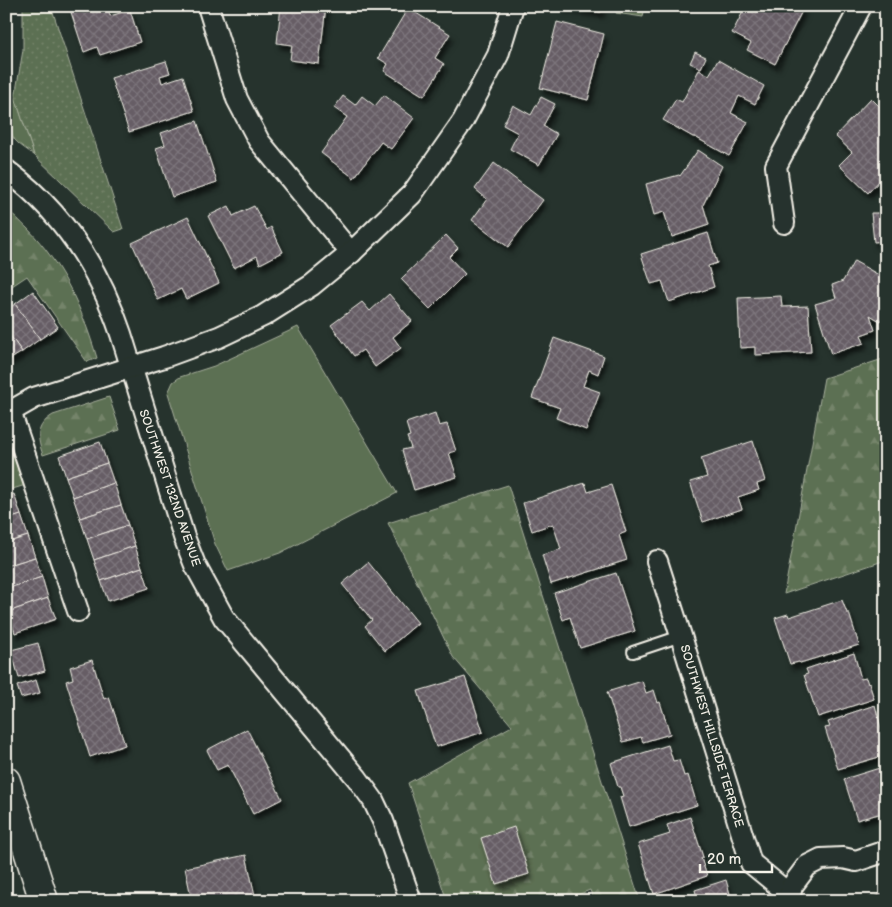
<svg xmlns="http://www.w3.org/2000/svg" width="892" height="907" font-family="'Balsamiq Sans',sans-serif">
  <defs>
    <pattern id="forest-firs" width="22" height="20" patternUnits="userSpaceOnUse" patternTransform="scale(1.25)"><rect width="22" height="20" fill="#5c6f52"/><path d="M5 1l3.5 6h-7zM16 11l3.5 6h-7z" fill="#74846b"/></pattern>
    <pattern id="garden-dots" width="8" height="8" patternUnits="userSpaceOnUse" patternTransform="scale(1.25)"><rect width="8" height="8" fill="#5c6f52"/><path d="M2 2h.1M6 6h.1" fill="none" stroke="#74846b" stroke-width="1.8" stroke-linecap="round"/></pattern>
    <pattern id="building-cross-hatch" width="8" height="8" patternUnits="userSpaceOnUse" patternTransform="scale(1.25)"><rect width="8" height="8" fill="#665d65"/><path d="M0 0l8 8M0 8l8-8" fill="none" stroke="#7c757b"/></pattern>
    <filter id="shadow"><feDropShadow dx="3" dy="5.5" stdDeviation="2.5" flood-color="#0009"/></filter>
  </defs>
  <rect width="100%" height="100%" fill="#26332d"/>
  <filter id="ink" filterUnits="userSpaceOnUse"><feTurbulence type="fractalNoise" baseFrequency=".02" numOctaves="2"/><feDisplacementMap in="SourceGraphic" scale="10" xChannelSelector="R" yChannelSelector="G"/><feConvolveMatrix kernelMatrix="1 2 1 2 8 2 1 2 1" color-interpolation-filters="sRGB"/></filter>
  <g filter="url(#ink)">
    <g fill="#5c6f52" stroke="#a8b09d">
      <path d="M617,6H645L643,17L616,13Z"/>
      <path d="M15,97L34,155C28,150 20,146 15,140C6,129 13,110 15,97Z"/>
      <path d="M298,327L397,493L280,553L228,571L215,544L168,393L173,382L180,377L214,366Z"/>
    </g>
    <g fill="url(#forest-firs)" stroke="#a8b09d">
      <path d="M6,211C15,214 20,222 27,228C64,266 82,309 97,358L87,362L27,276L6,290Z"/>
      <path d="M886,358V560L784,594L824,378Z"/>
      <path d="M109,397L120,430L43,455C37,438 35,426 53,415Z"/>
      <path d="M6,450L16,455L29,484L6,491Z"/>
      <path d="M508,485L640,901H594L590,890L562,901H447L408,783L512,726L453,657L388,523Z"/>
    </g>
    <path fill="url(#garden-dots)" stroke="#a8b09d" d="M23,6H51L123,229L114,232L34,155L15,97L23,50Z"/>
    <g fill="url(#building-cross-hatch)" stroke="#f4f1e8" filter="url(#shadow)">
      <path d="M69,6H107L110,16L130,10L140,42L100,55L97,47L84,52Z"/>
      <path d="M281,6H326L319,64L290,60L292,45L277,43Z"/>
      <path d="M559,6H602L601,12Z"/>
      <path d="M746,6H798L803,9L775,64L747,50L751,43L732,33Z"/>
      <path d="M408,8L450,34L435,58L444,64L424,96L384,71L388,64L378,58Z"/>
      <path d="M557,22L604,34L588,100L540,88Z"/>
      <path d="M695,52L706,57L701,68L690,63Z"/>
      <path d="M718,60L764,86L755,104L739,96L731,113L748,122L729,156L695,137H693L663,120L676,99L682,102L699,70L709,75Z"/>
      <path d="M166,61L170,73L160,76L162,83L183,76L194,111L129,132L111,78Z"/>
      <path d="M384,95L414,118L391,149L381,142L354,178L321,153L347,117L334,108L343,96L355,105L362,96L375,106Z"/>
      <path d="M541,97L555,104L543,126L557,134L539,165L510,149L518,133L503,125L513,105L531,115Z"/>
      <path d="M871,98L886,113V159L882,163L886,167V174L868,193L839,165L852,152L835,136Z"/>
      <path d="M197,121L217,182L172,197L156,148L165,145L161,133Z"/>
      <path d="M698,150L722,166L703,205L709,225L672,237L664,212L654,215L646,184L679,175L680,176Z"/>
      <path d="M494,163L543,200L508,247L472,220L487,199L475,189Z"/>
      <path d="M886,201V260L884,241L874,242L871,213H881L880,202Z"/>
      <path d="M229,206L233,216L254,206L267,230L271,227L283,252L260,264L257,256L234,268L208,216Z"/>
      <path d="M188,217L219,283L186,299L181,289L158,300L132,243Z"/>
      <path d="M708,233L717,263L708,266L714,287L669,302L662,281L651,284L641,254Z"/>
      <path d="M446,235L458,248L449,257L465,274L430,309L401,279Z"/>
      <path d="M854,261L886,279V311L880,321L870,315L875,330L861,335L864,343L831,354L815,304L836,298L832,285L843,281Z"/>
      <path d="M33,291L58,327L40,339L15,304Z"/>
      <path d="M389,294L412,321L393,337L401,348L375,367L363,350L354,356L331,325L362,302L370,311Z"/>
      <path d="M781,296L782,307L808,306L811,352L755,355V347L740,348L738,298Z"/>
      <path d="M15,304L40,339L22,352L6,330V310Z"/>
      <path d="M6,330L22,352L6,362Z"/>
      <path d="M554,338L604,356L598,374L589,370L583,386L600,392L586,430L556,418L560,408L532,398Z"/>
      <path d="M435,413L439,426L447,424L456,451L449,453L457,477L414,490L402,450L411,448L407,437L410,436L406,423Z"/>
      <path d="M753,441L765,481L757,484L759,490L738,497L742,509L703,522L690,482L707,477L701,458Z"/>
      <path d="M100,442L107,463L66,477L59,456Z"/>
      <path d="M107,463L114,483L73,497L66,477Z"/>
      <path d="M114,483L121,505L80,518L73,497Z"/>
      <path d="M585,483L588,492L611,485L626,532L619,535L627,560L551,584L542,555L561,549L553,524L532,531L523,503Z"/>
      <path d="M14,494L21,515L6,520V497Z"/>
      <path d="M121,505L128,525L87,539L80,518Z"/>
      <path d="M21,515L28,536L6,543V520Z"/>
      <path d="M128,525L135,546L94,560L87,539Z"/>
      <path d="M28,536L35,557L6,566V543Z"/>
      <path d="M135,546L142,567L101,581L94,560Z"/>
      <path d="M35,557L42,577L6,589V566Z"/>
      <path d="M368,562L418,623L385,651L365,626L372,620L342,584Z"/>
      <path d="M142,567L149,588L108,601L101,581Z"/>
      <path d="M616,573L635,631L580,648L570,617L563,620L554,593Z"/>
      <path d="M42,577L48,598L8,612L6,607V589Z"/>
      <path d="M48,598L56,619L15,633L8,612Z"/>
      <path d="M842,600L847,613H849L859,645L800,663L799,662L790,664L775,618L788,614L789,617Z"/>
      <path d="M38,643L45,671L19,678L11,650Z"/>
      <path d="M854,653L861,679L866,678L868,684L869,683L874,699L818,717L804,675L808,674L806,669Z"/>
      <path d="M92,660L104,699L109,697L125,745L90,757L66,681L73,679L70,667Z"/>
      <path d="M465,677L483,732L436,747L418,691Z"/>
      <path d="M36,680L40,693L21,698L17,686Z"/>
      <path d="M642,681L646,693L654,690L658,703L660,702L670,734L643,742L641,737L623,742L607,692Z"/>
      <path d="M875,705L882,732L886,731V755L838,769L825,728L830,727L828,722L845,716V715Z"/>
      <path d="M247,729L282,799L253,814L228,765L217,770L207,750Z"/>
      <path d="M668,745L673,761L679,760L684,776L688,775L697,805L629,827L620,797L623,796L620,787H618L611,763Z"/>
      <path d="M886,766V812L857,820L844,779Z"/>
      <path d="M690,817L703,857L701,858L707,876L654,894L638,844L670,834L667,825Z"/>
      <path d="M514,827L529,874L496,884L481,838Z"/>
      <path d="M246,855L255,896L235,901H192L185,868Z"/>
      <path d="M726,880L732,901H698L695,890Z"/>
      <path d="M886,893V901H860Z"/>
    </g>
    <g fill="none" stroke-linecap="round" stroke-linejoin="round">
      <g stroke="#f4f1e8" stroke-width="14">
        <path id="lane" d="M633,652L681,636"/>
      </g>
      <g stroke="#f4f1e8" stroke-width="24">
        <g id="street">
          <path d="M208,6L237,99L259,141L351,253"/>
          <path d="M6,170C63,212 99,268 121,334L184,537L195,565L224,618L357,778L373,800L383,821L411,901"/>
          <path d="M784,223L776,166L861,6"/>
          <path d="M10,411L78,611"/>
          <path d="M6,414L34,398L164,357L219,337L263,316L312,285L351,253L412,194L463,121L498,55L513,6"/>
          <path d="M657,561L681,636L751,863L790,895"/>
          <path d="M791,901L790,895L792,886L807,866L821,859L843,858L856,861L886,851"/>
        </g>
      </g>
      <g stroke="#f4f1e8" stroke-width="31">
        <path id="secondary" d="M6,781L44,901"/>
      </g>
      <use href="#lane" stroke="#26332d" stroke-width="10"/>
      <use href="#street" stroke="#26332d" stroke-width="20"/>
      <use href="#secondary" stroke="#26332d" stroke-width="28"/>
    </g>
  </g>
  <g text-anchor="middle" stroke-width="4" stroke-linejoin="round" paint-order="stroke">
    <g font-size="12" fill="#f4f1e8" stroke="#26332d">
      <text transform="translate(170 488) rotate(71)" y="4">SOUTHWEST 132ND AVENUE</text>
      <text transform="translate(712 736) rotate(73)" y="4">SOUTHWEST HILLSIDE TERRACE</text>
    </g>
  </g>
  <rect width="892" height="907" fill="none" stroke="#26332d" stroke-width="25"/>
  <rect x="12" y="12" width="867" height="882" fill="none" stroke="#f4f1e8" stroke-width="2" filter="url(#ink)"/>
  <path d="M700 864v8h72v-8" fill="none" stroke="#f4f1e8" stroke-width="2.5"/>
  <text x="707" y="864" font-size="15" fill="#f4f1e8" stroke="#26332d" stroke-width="4" paint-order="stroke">20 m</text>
</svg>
